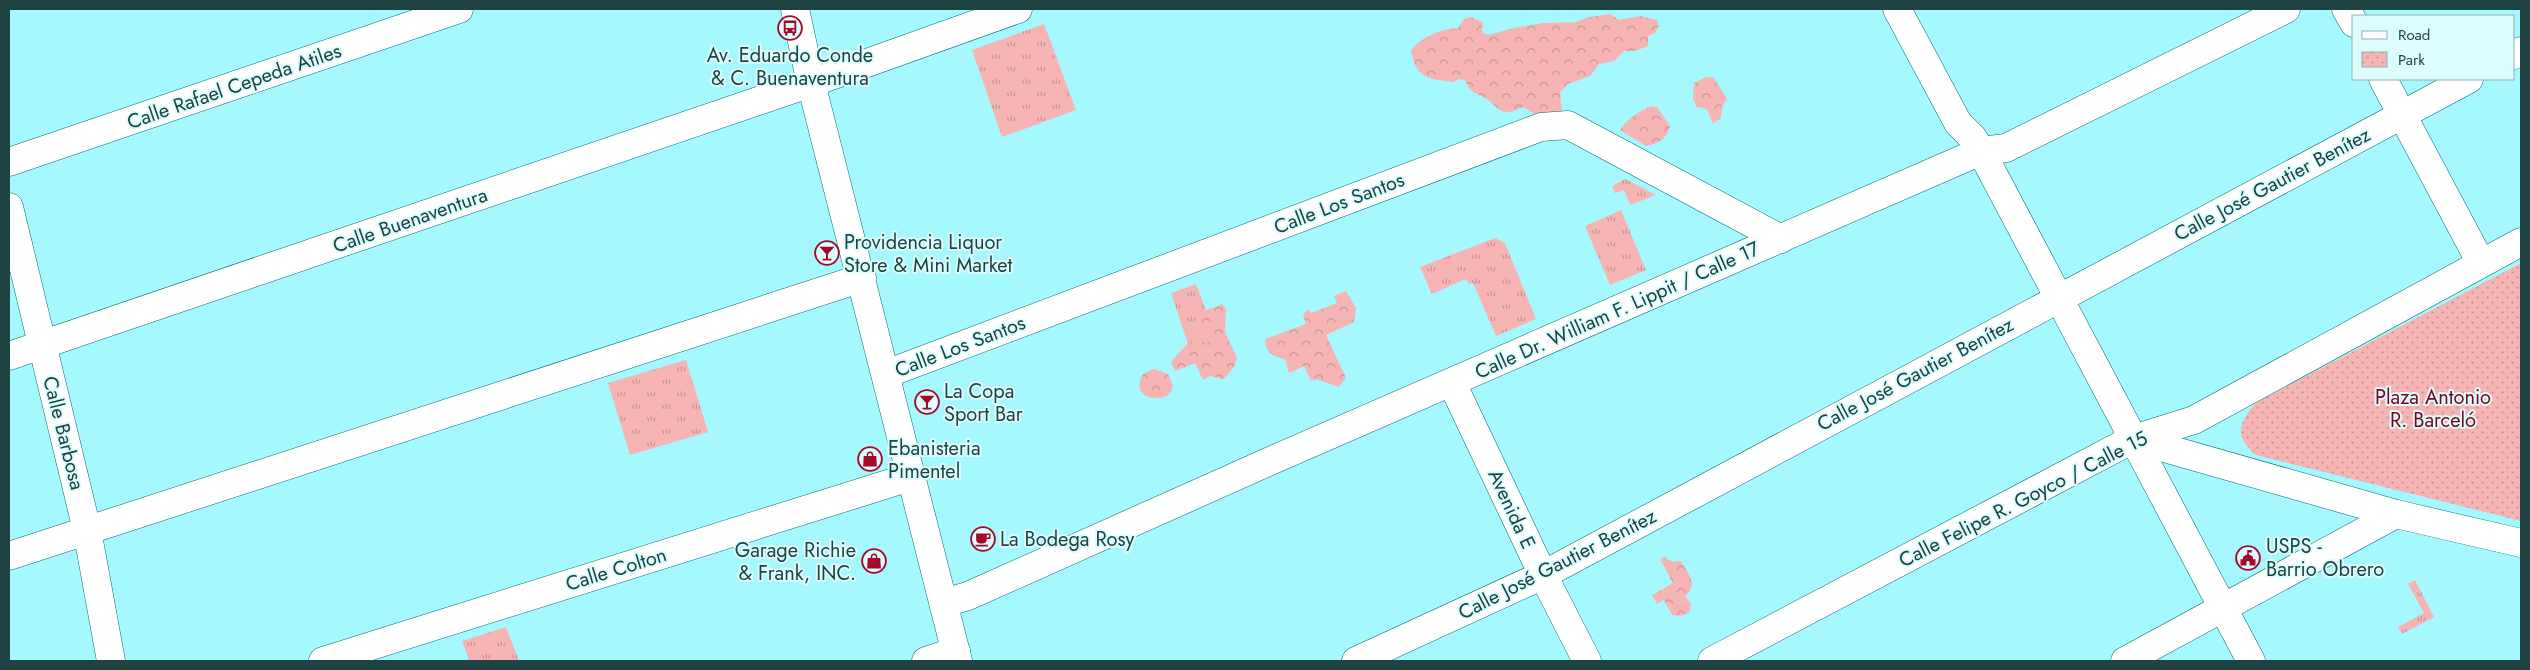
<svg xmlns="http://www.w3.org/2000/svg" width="2530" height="670" font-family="Jost,sans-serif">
  <defs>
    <pattern id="grass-tufts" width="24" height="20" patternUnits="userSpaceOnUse" patternTransform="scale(1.25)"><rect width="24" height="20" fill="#f6b5b4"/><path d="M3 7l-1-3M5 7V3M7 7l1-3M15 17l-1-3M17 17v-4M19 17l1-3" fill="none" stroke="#c79594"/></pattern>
    <pattern id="forest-crowns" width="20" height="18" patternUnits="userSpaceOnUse" patternTransform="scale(1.25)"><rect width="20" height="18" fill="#f6b5b4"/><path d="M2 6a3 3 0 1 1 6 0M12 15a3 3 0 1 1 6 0" fill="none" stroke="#c79594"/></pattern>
    <pattern id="park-dots" width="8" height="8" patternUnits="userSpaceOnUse" patternTransform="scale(1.25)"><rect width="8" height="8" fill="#f6b5b4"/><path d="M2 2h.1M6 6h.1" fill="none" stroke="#c79594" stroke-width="1.8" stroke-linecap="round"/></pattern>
  </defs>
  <rect width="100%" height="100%" fill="#a5f8fd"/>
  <g fill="url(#grass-tufts)">
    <path d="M1044,24L1076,110L1002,137L972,50Z"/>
    <path d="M1625,179L1656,195L1630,205L1624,190L1615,193L1612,186Z"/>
    <path d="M1621,210L1646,270L1610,285L1585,226Z"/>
    <path d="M1495,238L1505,243L1536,319L1496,336L1473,283L1469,284L1466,279L1432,294L1420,267Z"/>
    <path d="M1196,284L1206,310L1212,308L1196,326L1201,337L1211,336L1214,339L1213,343L1188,344L1171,293Z"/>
    <path d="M686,360L708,432L630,455L608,383Z"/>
    <path d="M2415,580L2434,617L2402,634L2398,627L2424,613L2408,584Z"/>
    <path d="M506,627L519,661H469L462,641Z"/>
  </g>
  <g fill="url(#forest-crowns)">
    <path d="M1611,14L1619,20L1640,16L1657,20L1659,26L1655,33L1648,36V46L1635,51H1624L1614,61L1599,64L1590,76L1568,84L1560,93L1562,111L1559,115L1538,117L1524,107C1520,108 1513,112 1509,112C1498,113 1493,102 1485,98C1475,92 1470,93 1465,80L1459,79L1453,82C1428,79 1416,78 1411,51C1420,37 1441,29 1458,28L1464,19L1471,17L1483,22L1482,32L1488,35L1514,28L1543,23L1576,22L1589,17Z"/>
    <path d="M1706,77L1714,78L1727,99L1722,107L1721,118L1713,124L1707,109L1697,107L1693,99L1694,83Z"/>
    <path d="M1652,106L1657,107L1670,126C1667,138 1659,144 1646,146L1620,130C1627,119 1640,110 1652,106Z"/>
    <path d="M1346,291L1356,308L1354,322L1326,335L1346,378L1339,387L1316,379L1311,381L1304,366L1289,373L1285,359C1272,356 1266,353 1265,339L1306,324L1303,315L1308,309L1311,313L1337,303L1334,296Z"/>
    <path d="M1222,304L1226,309L1225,332L1237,358L1234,367L1224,379L1210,376L1203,380L1195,363L1175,371L1171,362L1187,344L1193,342H1213L1211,336L1201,337L1196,326L1197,321L1212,308Z"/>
    <path d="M1154,369L1168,374L1173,386C1172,389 1171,392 1169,394C1162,402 1129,400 1143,374Z"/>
    <path d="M1664,557L1673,562L1681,561C1688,574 1699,584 1685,596L1691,604L1690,612L1681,616L1672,615L1664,600L1657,604L1652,595L1673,583L1660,559Z"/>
  </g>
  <path fill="url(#park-dots)" d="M2521,263V521L2256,455C2233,437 2239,421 2257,402Z"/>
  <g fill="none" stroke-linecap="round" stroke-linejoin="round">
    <g stroke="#076d72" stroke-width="29">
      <g id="minor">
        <path d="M795,9L811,83L958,661"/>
        <path d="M1897,9L1958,123L1973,138L1981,151L2251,661"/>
        <path d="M2346,9L2354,23"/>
        <path d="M2514,55L2521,51"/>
        <path d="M2383,79L2481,263"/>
        <path d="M9,162L459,9"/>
        <path d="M9,207L87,530L111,661"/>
        <path d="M9,356L811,83L1018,9"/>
        <path d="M886,374L1541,127L1568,125L1781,239"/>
        <path d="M1452,383L1543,575L1587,661"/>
        <path d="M2133,439L2396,514L2521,543"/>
        <path d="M9,556L862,278"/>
        <path d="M944,603L968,596L1268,462L1981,151L2006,148L2286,9"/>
        <path d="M323,661L910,477"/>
        <path d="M926,661L956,651"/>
        <path d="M1356,661L1543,575L2469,79"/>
        <path d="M1712,661L2133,439L2194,420L2521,242"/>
        <path d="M2125,661L2396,514"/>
      </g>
    </g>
    <use href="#minor" stroke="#fff" stroke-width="28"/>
  </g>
  <defs>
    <g id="bus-ring" transform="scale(1.25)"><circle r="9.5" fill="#dcfcfd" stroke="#a5092a" stroke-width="1.5"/><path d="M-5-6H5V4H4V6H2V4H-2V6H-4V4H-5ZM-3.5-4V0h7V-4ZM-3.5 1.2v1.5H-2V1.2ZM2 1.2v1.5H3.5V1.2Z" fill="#a5092a"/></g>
    <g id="bar-ring" transform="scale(1.25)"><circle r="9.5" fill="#dcfcfd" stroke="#a5092a" stroke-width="1.5"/><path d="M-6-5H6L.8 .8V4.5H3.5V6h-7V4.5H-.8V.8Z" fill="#a5092a"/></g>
    <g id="shop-ring" transform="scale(1.25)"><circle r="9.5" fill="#dcfcfd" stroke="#a5092a" stroke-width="1.5"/><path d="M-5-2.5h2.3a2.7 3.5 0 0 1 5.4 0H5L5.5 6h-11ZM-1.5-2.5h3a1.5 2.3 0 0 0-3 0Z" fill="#a5092a"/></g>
    <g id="cafe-ring" transform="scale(1.25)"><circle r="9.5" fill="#dcfcfd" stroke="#a5092a" stroke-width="1.5"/><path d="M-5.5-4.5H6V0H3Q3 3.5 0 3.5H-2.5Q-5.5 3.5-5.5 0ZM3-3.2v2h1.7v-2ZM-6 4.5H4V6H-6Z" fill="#a5092a"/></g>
    <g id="civic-ring" transform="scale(1.25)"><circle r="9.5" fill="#dcfcfd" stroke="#a5092a" stroke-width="1.5"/><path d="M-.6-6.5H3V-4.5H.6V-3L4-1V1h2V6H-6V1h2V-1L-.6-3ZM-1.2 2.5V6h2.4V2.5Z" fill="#a5092a"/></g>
  </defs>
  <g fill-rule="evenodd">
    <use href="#bus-ring" x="790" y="28"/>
    <use href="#bar-ring" x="827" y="253"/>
    <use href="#bar-ring" x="927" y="402"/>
    <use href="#shop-ring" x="870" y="459"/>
    <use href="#cafe-ring" x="983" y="539"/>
    <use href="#civic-ring" x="2248" y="558"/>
    <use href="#shop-ring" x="874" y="561"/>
  </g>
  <g text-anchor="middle" stroke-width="4" stroke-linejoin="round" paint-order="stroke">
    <g font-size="20" fill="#1f4243" stroke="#dcfcfd" text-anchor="start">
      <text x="790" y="62" text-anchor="middle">Av. Eduardo Conde<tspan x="790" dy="23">&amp; C. Buenaventura</tspan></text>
      <text x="844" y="249">Providencia Liquor<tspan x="844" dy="23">Store &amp; Mini Market</tspan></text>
      <text x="944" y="398">La Copa<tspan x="944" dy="23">Sport Bar</tspan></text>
      <text x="888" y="455">Ebanisteria<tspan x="888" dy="23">Pimentel</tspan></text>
      <text x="1000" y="546">La Bodega Rosy</text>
      <text x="2266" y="553">USPS -<tspan x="2266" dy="23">Barrio Obrero</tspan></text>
      <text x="856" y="557" text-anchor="end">Garage Richie<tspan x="856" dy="23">&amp; Frank, INC.</tspan></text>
    </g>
    <g font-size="20" fill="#1f4243" stroke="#dcfcfd">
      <text transform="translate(234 86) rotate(-19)" y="7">Calle Rafael Cepeda Atiles</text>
      <text transform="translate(2272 184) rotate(-28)" y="7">Calle José Gautier Benítez</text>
      <text transform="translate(1339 203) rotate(-21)" y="7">Calle Los Santos</text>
      <text transform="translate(410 220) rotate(-19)" y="7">Calle Buenaventura</text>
      <text transform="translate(1617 310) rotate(-24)" y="7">Calle Dr. William F. Lippit / Calle 17</text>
      <text transform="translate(960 346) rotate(-21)" y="7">Calle Los Santos</text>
      <text transform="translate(1915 374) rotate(-28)" y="7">Calle José Gautier Benítez</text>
      <text transform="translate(64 433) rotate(76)" y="7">Calle Barbosa</text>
      <text transform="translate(2023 499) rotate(-27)" y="7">Calle Felipe R. Goyco / Calle 15</text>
      <text transform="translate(1512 509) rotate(65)" y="7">Avenida E</text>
      <text transform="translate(1557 564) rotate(-27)" y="7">Calle José Gautier Benítez</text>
      <text transform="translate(616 569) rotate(-17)" y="7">Calle Colton</text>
    </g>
    <g font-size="20" fill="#7d001b" stroke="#dcfcfd">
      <text x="2433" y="404">Plaza Antonio<tspan x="2433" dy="23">R. Barceló</tspan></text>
    </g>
  </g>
  <rect width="2530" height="670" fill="none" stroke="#1f4243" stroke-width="20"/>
  <rect x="2352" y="15" width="162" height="65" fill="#dcfcfd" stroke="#90b2b3"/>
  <rect x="2362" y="31" width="25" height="8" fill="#ffffff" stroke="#90b2b3"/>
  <text x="2398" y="40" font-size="15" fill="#1f4243">Road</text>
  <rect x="2362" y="52" width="25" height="15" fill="url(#park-dots)" stroke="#90b2b3"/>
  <text x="2398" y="65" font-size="15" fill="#1f4243">Park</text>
</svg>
